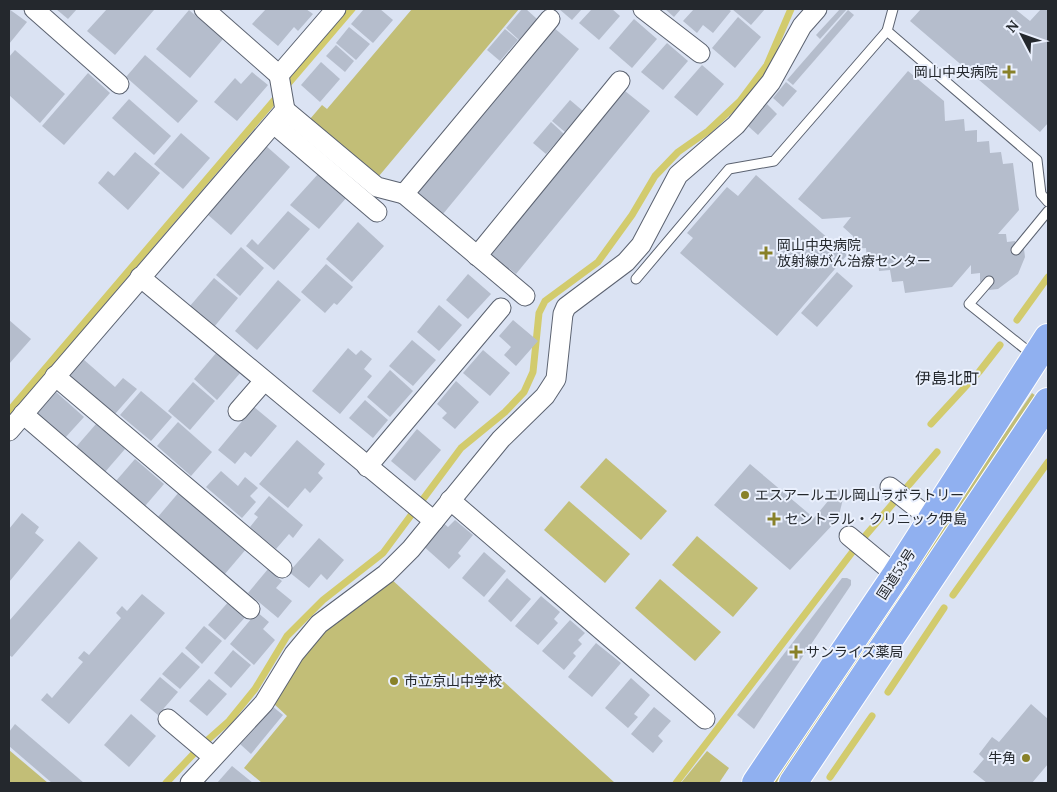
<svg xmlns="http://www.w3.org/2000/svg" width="1057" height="792" font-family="Lora,'Noto Sans JP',serif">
  <rect width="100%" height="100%" fill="#dbe3f3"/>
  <g fill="#c2be77">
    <path d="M412,9H519L379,176L310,119L322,105L327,109Z"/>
    <path d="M1032,393L1036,396L776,783H769Z"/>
    <path d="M606,458L667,511L641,540L580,487Z"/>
    <path d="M569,501L630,554L605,583L544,530Z"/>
    <path d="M697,536L758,588L733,617L672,565Z"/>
    <path d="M390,578L615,783H262L244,768L287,716L273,703L323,627Z"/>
    <path d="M660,579L721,632L695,661L635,608Z"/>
    <path d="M9,750L48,783H9Z"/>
    <path d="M707,751L729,768L719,783H681Z"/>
  </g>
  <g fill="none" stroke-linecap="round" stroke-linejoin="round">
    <g stroke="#d2cb6d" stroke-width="7">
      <path d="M1017,320L1048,277"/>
      <path d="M9,411L352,9"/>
      <path d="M931,424L979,372L1000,345"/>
      <path d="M953,595L1048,462"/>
      <path d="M888,692L944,608"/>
      <path d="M830,777L872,716"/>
      <path d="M166,783L202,745L229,721L255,689L287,636L323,600L383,553L461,448L505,412L524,392L533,372L539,313L545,301L598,262L632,215L655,176L678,152L708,131L740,101L767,65L791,9"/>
      <path d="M676,783L860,542L937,452"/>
    </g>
  </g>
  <g fill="#b5bdcc">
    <path d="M9,9L27,22L9,44Z"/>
    <path d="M56,9H77L68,19Z"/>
    <path d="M107,9H153L154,10L115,55L87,31Z"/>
    <path d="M266,9H306L313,14L298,31L294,27L278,46L252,24Z"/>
    <path d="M364,9H380L393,20L373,43L351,24Z"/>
    <path d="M522,9H526L537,19L519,40L506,28Z"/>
    <path d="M559,9H582L572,20Z"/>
    <path d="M592,9H612L620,16L599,40L579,23Z"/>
    <path d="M665,9H681L674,17Z"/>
    <path d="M694,9H728L731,11L713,33L703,25L697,33L683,21Z"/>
    <path d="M732,9H765L751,25Z"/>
    <path d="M840,9H847L820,39L816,35Z"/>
    <path d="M921,9H1015L1030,21L1041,9H1048V123L1040,132L910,21Z"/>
    <path d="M189,10L223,39L190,78L156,49Z"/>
    <path d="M848,10L854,15L793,85L787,80Z"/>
    <path d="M738,17L761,37L735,68L712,48Z"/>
    <path d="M634,19L657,39L632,68L609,48Z"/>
    <path d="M349,27L370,44L356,60L336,43Z"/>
    <path d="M553,27L579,49L443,214L417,193Z"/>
    <path d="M505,29L518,40L500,61L487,50Z"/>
    <path d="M667,43L688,61L663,90L641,72Z"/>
    <path d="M336,45L354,61L345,72L326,56Z"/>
    <path d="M15,50L65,94L40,123L9,95V57Z"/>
    <path d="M145,55L198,101L178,123L126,77Z"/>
    <path d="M321,62L340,79L320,102L301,85Z"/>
    <path d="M702,65L724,84L697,116L674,97Z"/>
    <path d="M908,71L944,101L945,121L964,119L965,131L977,130V142L989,141L990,153L1001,152L1003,164L1013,163L1019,210L998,234H1006L1007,242L1015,241L1016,250L1024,249L1025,257L1018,274L998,289L989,290V281L980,282V273L971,274V265L952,287L905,293L903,281L892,282L890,270L879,271L878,259L867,260L866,248L854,249L853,236L843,227L851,217L822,219L798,199Z"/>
    <path d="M252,72L268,85L237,121L214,102L235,78L241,84Z"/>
    <path d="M88,73L110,93L64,145L42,126Z"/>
    <path d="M786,82L797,91L783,107L773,98Z"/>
    <path d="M625,91L650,111L516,274L491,254Z"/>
    <path d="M129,99L171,136L154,155L112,118Z"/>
    <path d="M570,100L583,111L565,132L552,121Z"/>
    <path d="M767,104L777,114L758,135L748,126Z"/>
    <path d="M551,122L564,134L546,154L533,143Z"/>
    <path d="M181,133L210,158L183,189L154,164Z"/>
    <path d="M265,145L290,167L231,235L207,214Z"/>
    <path d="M135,152L160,173L128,210L98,183L108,171L114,176Z"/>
    <path d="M319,173L347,197L319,229L290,205Z"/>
    <path d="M756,175L847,255L777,336L680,253L693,238L687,233L727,187L738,196Z"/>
    <path d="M288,211L310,229L274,270L246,246L252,239L258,245Z"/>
    <path d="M358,222L384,246L352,282L326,259Z"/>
    <path d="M241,247L264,268L240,296L216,275Z"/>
    <path d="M326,264L353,287L337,305L334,303L325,313L301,292Z"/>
    <path d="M837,272L853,286L817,327L801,313Z"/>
    <path d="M468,274L491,294L468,319L446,300Z"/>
    <path d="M214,278L238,298L214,327L190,306Z"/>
    <path d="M278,280L301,300L257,350L235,331Z"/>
    <path d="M439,305L462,325L439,351L417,332Z"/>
    <path d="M9,320L31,339L9,364Z"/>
    <path d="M513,320L538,341L516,366L504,355L511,347L499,336Z"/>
    <path d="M412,340L436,360L413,386L389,366Z"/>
    <path d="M348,348L356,355L361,350L372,359L364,369L372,376L340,414L312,391Z"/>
    <path d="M483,350L510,373L490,396L463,373Z"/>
    <path d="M217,352L241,372L217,400L194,379Z"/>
    <path d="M83,359L115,387L123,378L137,389L115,414L69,375Z"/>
    <path d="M390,370L413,391L390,417L367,397Z"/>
    <path d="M456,381L479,402L455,429L442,418L447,413L437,404Z"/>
    <path d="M193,382L215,401L190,430L168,411Z"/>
    <path d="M141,391L172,417L151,441L120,415Z"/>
    <path d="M56,392L84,417L64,439L36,415Z"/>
    <path d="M365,400L388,420L373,438L349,418Z"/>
    <path d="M254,407L277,426L251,457L245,452L235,464L218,450Z"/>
    <path d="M178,422L212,452L191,476L157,446Z"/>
    <path d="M96,424L125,449L105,472L76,447Z"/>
    <path d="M417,429L441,450L415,481L391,461Z"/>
    <path d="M297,440L325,464L318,473L323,478L310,493L305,488L288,508L259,484Z"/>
    <path d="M135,459L164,484L145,506L116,481Z"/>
    <path d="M750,464L814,518L838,489L844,495L838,519L790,570L714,505Z"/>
    <path d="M221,471L238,486L245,477L258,488L250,496L256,502L242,518L206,487Z"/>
    <path d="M180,491L247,548L224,575L157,518Z"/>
    <path d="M269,496L303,525L293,538L289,534L276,549L250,527L258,517L254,514Z"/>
    <path d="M22,513L39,527L35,533L44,540L9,582V529Z"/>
    <path d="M455,520L473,535L458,553L461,556L449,569L421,544L441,521L448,527Z"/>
    <path d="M319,538L344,560L327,580L321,574L309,588L289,572Z"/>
    <path d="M79,541L98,558L12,657L9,655V621Z"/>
    <path d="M484,552L506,571L484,597L462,578Z"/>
    <path d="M268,569L282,581L276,588L292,601L278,618L248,593Z"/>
    <path d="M507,578L531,599L511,622L488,601Z"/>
    <path d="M842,578H847L851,580V585L754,729L737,715Z"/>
    <path d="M142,594L165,613L69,724L41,700L47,693L52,698L83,662L78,658L84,651L89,655L121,618L116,613L122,606L127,611Z"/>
    <path d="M541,596L560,612L554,619L558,623L538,645L515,626Z"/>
    <path d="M230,600L247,615L225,640L208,625Z"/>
    <path d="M257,612L269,622L263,629L275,640L254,665L230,644Z"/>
    <path d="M570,620L585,633L578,640L582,644L573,653L576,656L564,670L542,651Z"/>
    <path d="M204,626L222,641L202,664L185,648Z"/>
    <path d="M596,643L621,663L592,697L568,677Z"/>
    <path d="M233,650L251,665L231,688L214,673Z"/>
    <path d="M182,652L200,667L180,689L162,674Z"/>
    <path d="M160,677L178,692L158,715L140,700Z"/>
    <path d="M631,678L650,695L634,714L638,717L628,728L605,708Z"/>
    <path d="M209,679L227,694L207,716L189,701Z"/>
    <path d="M1031,704L1048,719V764L1032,783H987L973,772L984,759L979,754L992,737L999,742Z"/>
    <path d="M272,706L283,715L251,754L240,744Z"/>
    <path d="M654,707L671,721L658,736L663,741L653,753L631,734Z"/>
    <path d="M131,714L156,736L129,767L104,745Z"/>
    <path d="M15,724L84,783H52L9,746V732Z"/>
    <path d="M232,766L253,783H217Z"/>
  </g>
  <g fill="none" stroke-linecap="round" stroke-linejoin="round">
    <g stroke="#5b6270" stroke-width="11">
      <g id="service">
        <path d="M887,31L893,9"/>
        <path d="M1016,250L1048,211"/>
        <path d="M636,279L729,169L774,161L887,31L1037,160L1041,194L1048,202"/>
        <path d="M989,281L969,304L1034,356"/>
      </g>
    </g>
    <g stroke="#5b6270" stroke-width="21">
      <g id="minor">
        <path d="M34,9L119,84"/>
        <path d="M204,9L279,75L336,9"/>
        <path d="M643,9L700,53"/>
        <path d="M285,110L377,187L404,194L550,19"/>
        <path d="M274,124L377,212"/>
        <path d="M404,194L525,296"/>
        <path d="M477,256L620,81"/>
        <path d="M140,277L434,521"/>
        <path d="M55,376L282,568"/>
        <path d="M238,411L264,381"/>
        <path d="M23,414L250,609"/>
        <path d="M9,431L285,110L279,75"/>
        <path d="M367,467L501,308"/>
        <path d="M890,487L931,519"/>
        <path d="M450,500L705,719"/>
        <path d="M849,536L896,575"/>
        <path d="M168,719L213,757"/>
        <path d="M190,783L264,703L294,654L319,624L386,574L411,549L501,439L545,396L556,379L563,314L566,307L626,262L641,245L678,175L736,125L771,82L802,26L817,9"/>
      </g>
    </g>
    <g stroke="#fff" stroke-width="30">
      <g id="trunk">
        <path d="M756,783L896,575L1048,338"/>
        <path d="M793,783L1048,402"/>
      </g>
    </g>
    <use href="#service" stroke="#fff" stroke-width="9"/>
    <use href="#minor" stroke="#fff" stroke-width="19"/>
    <use href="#trunk" stroke="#90b0f0" stroke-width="28"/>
  </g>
  <g fill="#888129" stroke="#eaf0fd" stroke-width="2">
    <path d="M1006.5 64.5h5v5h5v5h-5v5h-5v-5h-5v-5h5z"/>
    <path d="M763.5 245.5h5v5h5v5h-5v5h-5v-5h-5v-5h5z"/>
    <circle cx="745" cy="495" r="5"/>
    <path d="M771.5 511.5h5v5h5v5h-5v5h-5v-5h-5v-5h5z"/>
    <path d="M793.5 644.5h5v5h5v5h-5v5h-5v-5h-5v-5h5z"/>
    <circle cx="394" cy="681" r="5"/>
    <circle cx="1026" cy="758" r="5"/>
  </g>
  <g text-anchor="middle" stroke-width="4" stroke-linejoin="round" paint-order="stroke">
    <g font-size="14" fill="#24282d" stroke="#eaf0fd" text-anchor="start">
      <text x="998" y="77" text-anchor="end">岡山中央病院</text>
      <text x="777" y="250">岡山中央病院<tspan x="777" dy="16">放射線がん治療センター</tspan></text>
      <text x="755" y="500">エスアールエル岡山ラボラトリー</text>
      <text x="785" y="524">セントラル・クリニック伊島</text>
      <text x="806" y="657">サンライズ薬局</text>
      <text x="404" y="686">市立京山中学校</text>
      <text x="1016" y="763" text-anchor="end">牛角</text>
    </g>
    <g font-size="14" fill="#24282d" stroke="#eaf0fd">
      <text transform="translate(896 574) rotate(-57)" y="5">国道53号</text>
    </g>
    <g font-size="16" fill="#24282d" stroke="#eaf0fd">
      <text x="947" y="384">伊島北町</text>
    </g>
  </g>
  <rect width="1057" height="792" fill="none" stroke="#24282d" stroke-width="20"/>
  <g transform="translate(1022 35) rotate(311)" stroke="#eaf0fd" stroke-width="4" paint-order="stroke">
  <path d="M0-4L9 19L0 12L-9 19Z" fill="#24282d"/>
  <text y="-8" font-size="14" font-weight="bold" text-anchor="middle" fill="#24282d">N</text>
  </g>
</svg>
